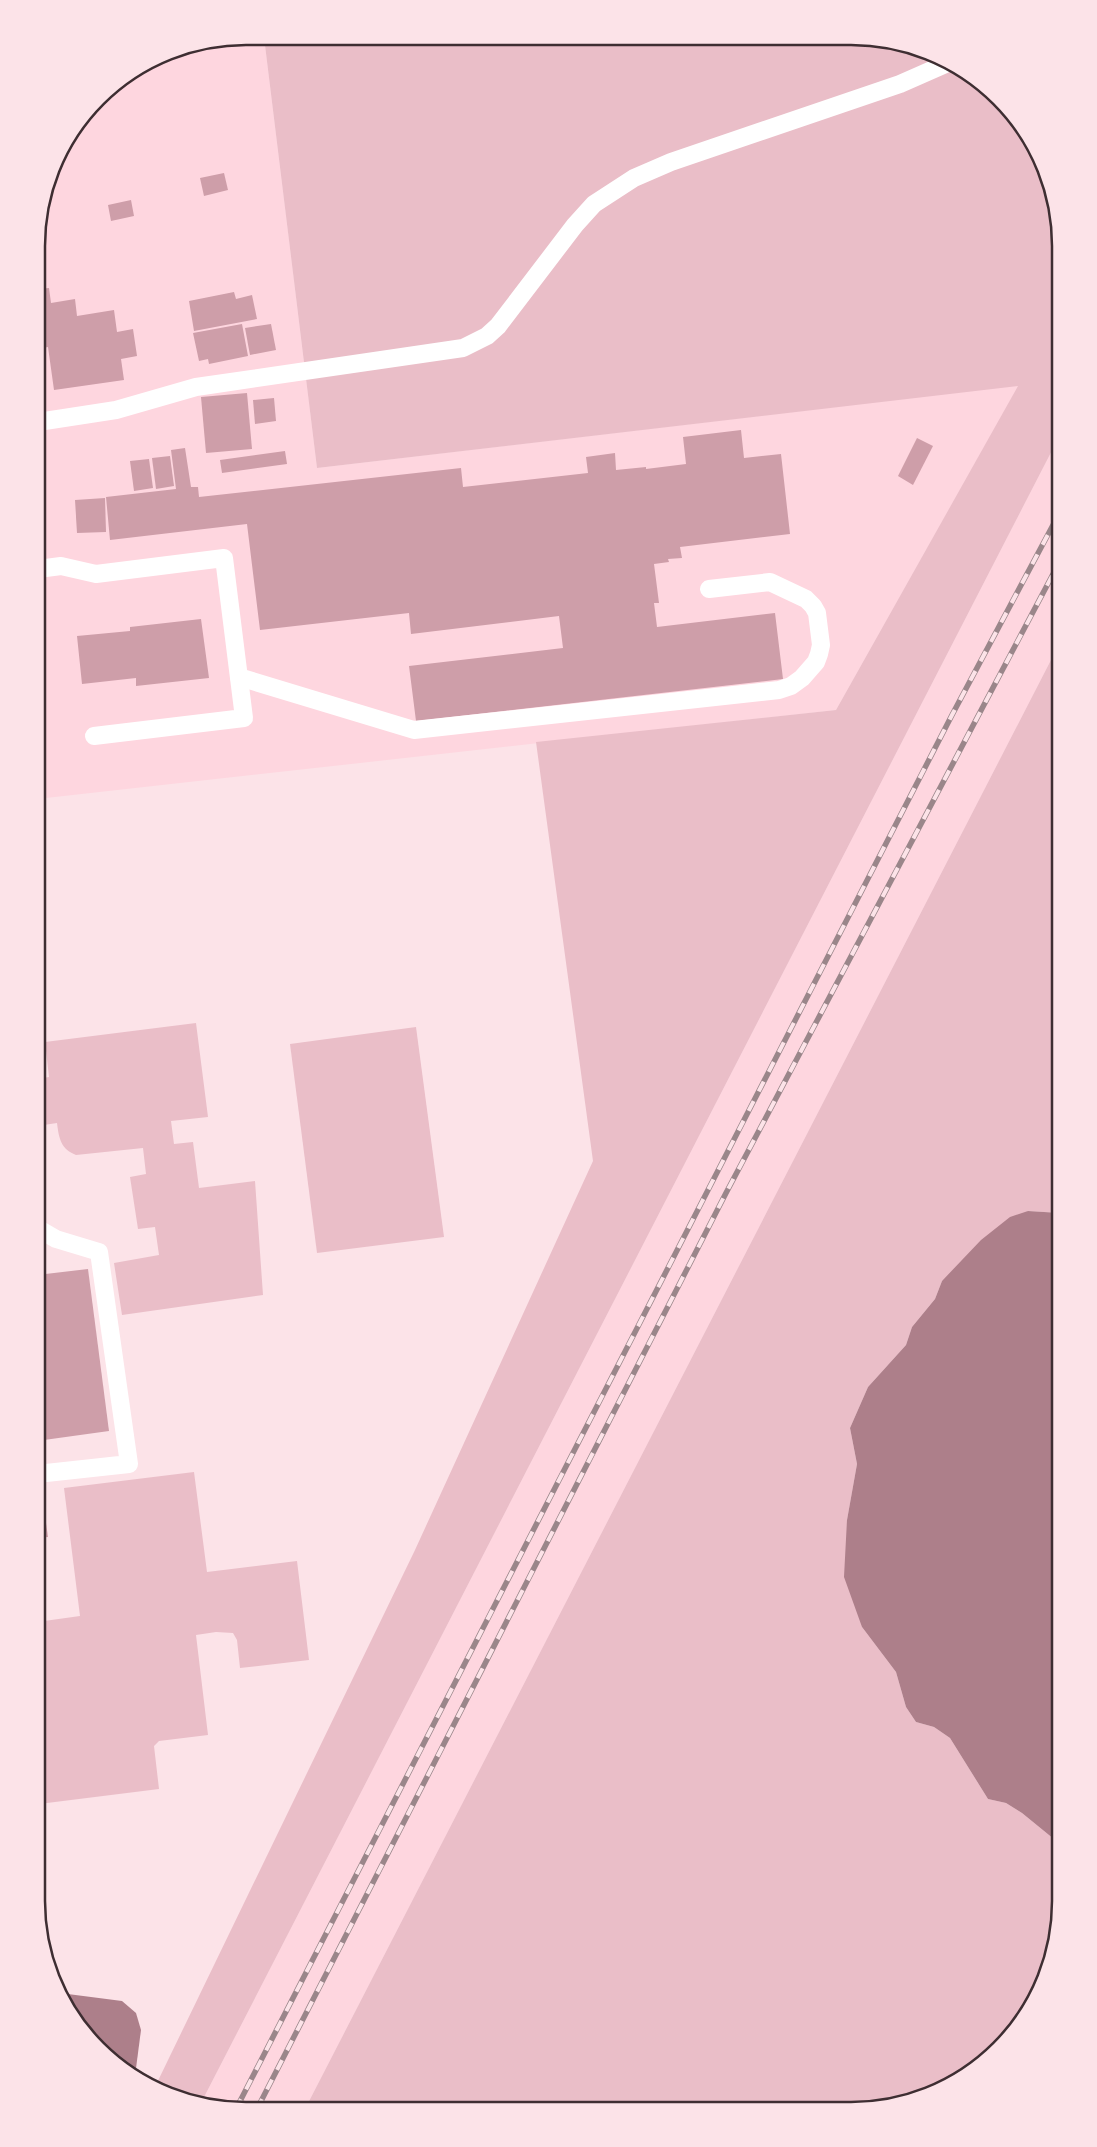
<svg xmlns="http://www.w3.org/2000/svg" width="1097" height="2147" font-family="Roboto,sans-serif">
  <rect width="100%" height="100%" fill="#fce3e8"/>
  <g fill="#fed6df">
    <path d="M246,36H266L264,37L317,468L1019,385L836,710L37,799L38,219L58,153L108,89L166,52Z"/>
    <path d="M1061,433V662L1052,658L305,2109H219L201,2103Z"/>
  </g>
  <g fill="#eabec8">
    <path d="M264,37L891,40L943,58L989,88L1025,129L1050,179L1061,246V433L201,2103L154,2089L415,1550L593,1161L536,742L836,710L1018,386L317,468Z"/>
    <path d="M1052,658L1061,662L1060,1213L1028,1211L942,1281L935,1299L912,1327L906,1345L868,1387L850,1428L857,1464L847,1520L862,1627L896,1672L906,1707L916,1722L934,1727L950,1738L988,1799L1006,1803L1022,1813L1060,1844V1915L1045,1981L1017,2029L968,2075L918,2100L851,2111L305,2109Z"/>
    <path d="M196,1023L208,1117L171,1121L174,1144L193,1142L199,1188L255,1181L263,1295L122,1315L114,1263L159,1255L155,1227L138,1229L130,1177L146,1174L143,1148L76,1155C61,1149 59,1139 57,1123L37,1126V1079L49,1077L45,1042Z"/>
    <path d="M416,1027L444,1237L317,1253L290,1044Z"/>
    <path d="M194,1472L207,1572L297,1561L309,1660L240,1668L237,1640L233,1633L216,1632L196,1635L208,1735L159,1741L154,1746L159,1789L39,1804L36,1782L37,1622L80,1616L64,1488Z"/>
  </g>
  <g fill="#ad7f8a">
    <path d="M1028,1211L1060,1213V1844L1022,1813L1006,1803L988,1799L950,1738L934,1727L916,1722L906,1707L896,1672L862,1627L844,1577L847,1520L857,1464L850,1428L868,1387L906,1345L912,1327L935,1299L942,1281L981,1240L1010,1217Z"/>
    <path d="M60,1993L122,2001L136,2013L141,2030L135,2076L108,2059L72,2018Z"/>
  </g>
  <g fill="#ce9ea9">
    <path d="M224,173L228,190L204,196L200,178Z"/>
    <path d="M131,200L134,216L111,221L108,205Z"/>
    <path d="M49,288L51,303L75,299L77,316L114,310L117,332L133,329L137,356L121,359L124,380L54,390L48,347L38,349V289Z"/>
    <path d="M234,292L236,299L252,295L257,319L194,331L189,301Z"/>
    <path d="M242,324L248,356L209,364L208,359L199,361L193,333Z"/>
    <path d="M271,324L276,350L250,355L245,328Z"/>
    <path d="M247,393L252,449L206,453L201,397Z"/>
    <path d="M274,398L276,421L255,424L253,400Z"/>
    <path d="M741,430L744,458L781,454L790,534L680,547L682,558L668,559L669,562L654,564L659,603H654L657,627L775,613L783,679L416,721L409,666L563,648L559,616L411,634L409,613L260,630L247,524L110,540L106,497L176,489L171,450L185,448L191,487H198L199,497L461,468L463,487L588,473L586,457L615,453L616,470L646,467V469L686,464L683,437Z"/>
    <path d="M917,438L933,446L913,485L898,476Z"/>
    <path d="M285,451L287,464L222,473L220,460Z"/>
    <path d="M170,456L174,486L156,489L152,458Z"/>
    <path d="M149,459L153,488L134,491L130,461Z"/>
    <path d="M105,498L106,532L77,533L75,500Z"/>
    <path d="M201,619L209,678L136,686V678L82,684L77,636L130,631V627Z"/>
    <path d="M88,1269L109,1431L44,1440L37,1388V1275Z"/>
    <path d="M46,1523L48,1537L37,1538V1524Z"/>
  </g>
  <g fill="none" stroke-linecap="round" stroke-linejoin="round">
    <g stroke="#fff" stroke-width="18">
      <path d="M38,422L116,410L196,387L463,348L487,336L498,326L575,225L594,204L634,178L671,162L900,84L950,62"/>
      <path d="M38,569L61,566L96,574L224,558L244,718L94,736"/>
      <path d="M239,677L414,730L779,690L791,686L802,678L816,662L819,654L821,645L817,613L813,606L806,599L770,582L709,589"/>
      <path d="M37,1474L129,1464L99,1252L56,1239L37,1228"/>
    </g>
    <g stroke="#9a868a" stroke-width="5.5">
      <g id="rail">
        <path d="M236,2109L952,715L1061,510"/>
        <path d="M257,2109L726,1193L1061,559"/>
      </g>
    </g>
    <use href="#rail" stroke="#fce3e8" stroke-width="4" stroke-dasharray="11" stroke-linecap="butt"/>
  </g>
  <path d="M0 0H1097V2147H0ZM246 45H851A201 201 0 0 1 1052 246V1901A201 201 0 0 1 851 2102H246A201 201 0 0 1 45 1901V246A201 201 0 0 1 246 45Z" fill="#fce3e8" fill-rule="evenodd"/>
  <path fill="none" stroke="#3e2e32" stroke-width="2.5" d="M246 45H851A201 201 0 0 1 1052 246V1901A201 201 0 0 1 851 2102H246A201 201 0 0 1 45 1901V246A201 201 0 0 1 246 45Z"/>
</svg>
